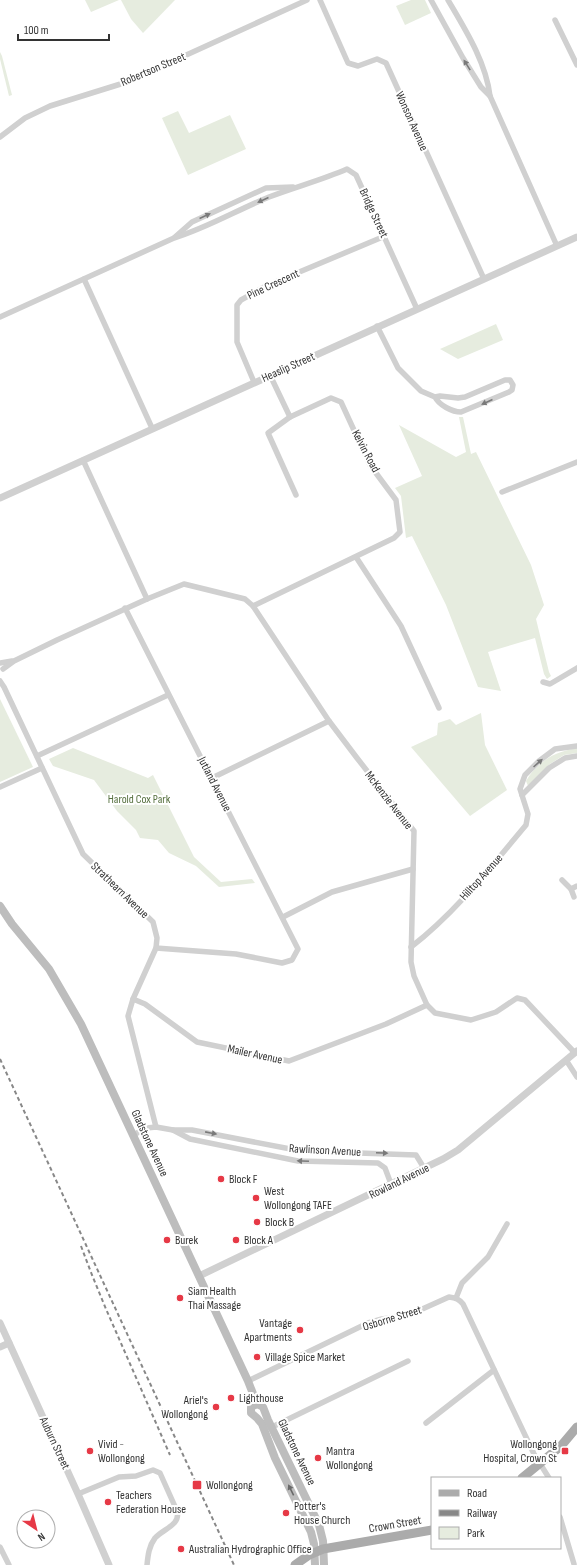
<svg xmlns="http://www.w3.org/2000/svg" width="577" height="1565" font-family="'Sofia Sans Condensed',sans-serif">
  <rect width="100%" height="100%" fill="#fff"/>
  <g fill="#e6ecdf">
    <path d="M85,0H119L91,12Z"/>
    <path d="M121,0H175L143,33L131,19Z"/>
    <path d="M411,0H425L431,13L405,25L396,6Z"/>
    <path d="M0,52L2,56L12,95L9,96L0,59Z"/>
    <path d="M178,111L189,133L230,115L246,149L188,175L162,118Z"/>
    <path d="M496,324L503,340L458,359L440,349Z"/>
    <path d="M459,417H463L471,454L476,452L531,565L544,605L536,619L549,672L551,676L547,679L544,674L535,638L488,652L501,691L478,687L446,605L412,536L406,538L401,496L395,488L422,476L399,425L456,457L466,452Z"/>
    <path d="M0,699L33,767L0,782Z"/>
    <path d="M481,713L485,745L507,790L470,816L411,747L437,735L438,723L450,719L456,725Z"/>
    <path d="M73,748L148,778L153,775L194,857L221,882L252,879L255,883L219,887L196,866L169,853L158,840L140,838L136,830L117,811L94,780L53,766L49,759Z"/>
    <path d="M577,748V753L564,755L550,764L528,786L526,781C538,761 554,752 577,748Z"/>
  </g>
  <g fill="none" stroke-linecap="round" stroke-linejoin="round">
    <g stroke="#d0d0d0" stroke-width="5.5">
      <path d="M320,0L348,63L358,66L377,59L386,63L484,279"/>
      <path d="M431,0L463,58L481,87L490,96"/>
      <path d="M448,0C465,29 486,62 490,96L557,246"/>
      <path d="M555,20L577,65"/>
      <path d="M0,137L25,118L50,106L127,82L307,0"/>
      <path d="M175,237L192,222L266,188L293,187"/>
      <path d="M84,279L152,428"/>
      <path d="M0,317L174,238C207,228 237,210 269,197C295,187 322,180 347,169L356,175L417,309"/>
      <path d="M377,326L398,368L421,391L435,397L440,396L458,398L465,397L505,380H510L513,385L512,390L509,392L461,412C452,412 439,405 435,397"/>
      <path d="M254,382L237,342V305L241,300L266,286L385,236"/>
      <path d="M290,417L268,433L296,495"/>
      <path d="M83,460L147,599"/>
      <path d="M502,492L577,462"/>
      <path d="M356,557L401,626L439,708"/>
      <path d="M253,606L394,538L400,532L396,500L370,465L341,402L331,398L290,417L270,375"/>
      <path d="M125,608L298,949L292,960L282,963L236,954L156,948"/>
      <path d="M0,663L12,661"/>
      <path d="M3,669L14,661L57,640L147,599L184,584L245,599L253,606L329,721L357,758L414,831L411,962L414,976L427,1005L435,1013L471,1020L496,1012L517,998L525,1000L575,1053"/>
      <path d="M0,681L4,687L83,854L153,922L157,938L156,948L133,999L128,1016L156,1127"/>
      <path d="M543,682L550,684L577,668"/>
      <path d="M37,756L168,695"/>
      <path d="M212,778L329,721"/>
      <path d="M0,787L42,768"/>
      <path d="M522,795L549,768L565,758L577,756"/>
      <path d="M562,880L571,889L577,886"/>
      <path d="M571,889L574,897"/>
      <path d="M283,917L332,892L413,869"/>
      <path d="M411,947C455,913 490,868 526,825L528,814L520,789L525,775L539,761L555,749L577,746"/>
      <path d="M133,999L145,1004L197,1042L289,1061L386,1024L427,1005"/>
      <path d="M566,1060L577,1077"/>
      <path d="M173,1130L190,1139L298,1161L378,1163L385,1168L391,1184"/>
      <path d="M133,1135L147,1128L156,1127L173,1130H192L301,1151L416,1155L424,1168"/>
      <path d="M456,1298L462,1283L488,1257L507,1224"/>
      <path d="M248,1381L368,1323L382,1319L409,1315L449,1297C456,1298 459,1299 463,1304L534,1454L549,1478"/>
      <path d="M426,1423L494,1370"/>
      <path d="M270,1428L408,1361"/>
      <path d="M78,1494L119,1477L136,1476L153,1470L160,1473L177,1511C181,1525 163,1529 155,1538C149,1546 148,1555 147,1565"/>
      <path d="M560,1517L574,1564"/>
      <path d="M0,1547L9,1565"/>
    </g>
    <g stroke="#d0d0d0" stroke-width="7">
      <path d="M0,498L577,237"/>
      <path d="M199,1276L443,1159L458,1150L577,1051"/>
      <path d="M0,1323L78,1494L109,1565"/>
      <path d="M0,1347L9,1343"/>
    </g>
    <g stroke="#bdbdbd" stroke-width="8">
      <path d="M0,906L12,924L49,969L81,1024L248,1381L257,1404"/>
      <path d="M257,1404L251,1407V1413L257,1418L262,1424L275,1458L311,1532L314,1544L315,1565"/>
      <path d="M257,1404L263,1407L268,1420L319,1525L323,1541L324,1565"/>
    </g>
    <g stroke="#ababab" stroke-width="9">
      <path d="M522,1478L561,1446L577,1427"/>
      <path d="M295,1565L309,1555L323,1549L432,1530"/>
    </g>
    <g stroke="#888" stroke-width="2" stroke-dasharray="4 3" stroke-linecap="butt">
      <path d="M0,1059L234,1565"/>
      <path d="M81,1246L92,1275L106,1309L170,1455"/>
    </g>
  </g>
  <defs><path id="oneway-solid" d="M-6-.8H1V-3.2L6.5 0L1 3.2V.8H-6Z"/></defs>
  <g fill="#7a7a7a">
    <use href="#oneway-solid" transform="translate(467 65) rotate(-122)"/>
    <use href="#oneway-solid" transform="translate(263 200) rotate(156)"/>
    <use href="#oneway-solid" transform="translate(205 216) rotate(-25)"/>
    <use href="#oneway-solid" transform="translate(487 402) rotate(156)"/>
    <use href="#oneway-solid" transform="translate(538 763) rotate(-42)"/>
    <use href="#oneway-solid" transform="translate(211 1133) rotate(11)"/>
    <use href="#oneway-solid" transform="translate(382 1153) rotate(2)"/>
    <use href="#oneway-solid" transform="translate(303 1161) rotate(-177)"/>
  </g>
  <use fill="#6a6a6a" href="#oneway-solid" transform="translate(291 1490) rotate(-116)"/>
  <g fill="#e63946" stroke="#fff" stroke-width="1.5">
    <circle cx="221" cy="1179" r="4"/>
    <circle cx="256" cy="1198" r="4"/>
    <circle cx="257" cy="1222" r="4"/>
    <circle cx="167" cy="1240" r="4"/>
    <circle cx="236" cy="1240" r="4"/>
    <circle cx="180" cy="1298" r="4"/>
    <circle cx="300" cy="1330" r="4"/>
    <circle cx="257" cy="1357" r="4"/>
    <circle cx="231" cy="1398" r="4"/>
    <circle cx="216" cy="1407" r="4"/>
    <circle cx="90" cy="1451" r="4"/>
    <rect x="561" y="1447" width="8" height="8" rx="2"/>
    <circle cx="318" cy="1458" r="4"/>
    <rect x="192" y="1480" width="10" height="10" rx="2"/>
    <circle cx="108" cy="1502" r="4"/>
    <circle cx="286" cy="1513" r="4"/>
    <circle cx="181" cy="1549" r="4"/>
  </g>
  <g text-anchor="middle" stroke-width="4" stroke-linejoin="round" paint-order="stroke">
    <g font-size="12" fill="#333" stroke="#fff">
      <text transform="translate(153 69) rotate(-23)" y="4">Robertson Street</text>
      <text transform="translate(412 121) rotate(66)" y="4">Wonson Avenue</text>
      <text transform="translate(374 213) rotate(65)" y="4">Bridge Street</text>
      <text transform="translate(273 284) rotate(-25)" y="4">Pine Crescent</text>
      <text transform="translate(288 367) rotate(-24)" y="4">Heaslip Street</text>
      <text transform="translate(366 451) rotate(62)" y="4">Kelvin Road</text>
      <text transform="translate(215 784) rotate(63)" y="4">Jutland Avenue</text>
      <text transform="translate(389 800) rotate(52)" y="4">McKenzie Avenue</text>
      <text transform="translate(481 877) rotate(-48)" y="4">Hilltop Avenue</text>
      <text transform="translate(120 890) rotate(44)" y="4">Strathearn Avenue</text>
      <text transform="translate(255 1054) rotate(12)" y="4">Mailer Avenue</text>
      <text transform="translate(150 1143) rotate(65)" y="4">Gladstone Avenue</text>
      <text transform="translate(325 1150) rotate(3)" y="4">Rawlinson Avenue</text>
      <text transform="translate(399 1181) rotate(-26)" y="4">Rowland Avenue</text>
      <text transform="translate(392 1318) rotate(-17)" y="4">Osborne Street</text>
      <text transform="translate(55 1443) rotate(65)" y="4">Auburn Street</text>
      <text transform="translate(297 1452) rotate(64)" y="4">Gladstone Avenue</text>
      <text transform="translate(395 1524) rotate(-10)" y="4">Crown Street</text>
    </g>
    <g font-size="12" fill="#56703f" stroke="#fff">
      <text x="139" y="803">Harold Cox Park</text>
    </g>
    <g font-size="12" fill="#333" stroke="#fff" text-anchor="start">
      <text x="229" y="1183">Block F</text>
      <text x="264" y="1195">West<tspan x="264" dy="14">Wollongong TAFE</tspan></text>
      <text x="265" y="1226">Block B</text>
      <text x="175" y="1244">Burek</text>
      <text x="244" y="1244">Block A</text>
      <text x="188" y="1295">Siam Health<tspan x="188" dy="14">Thai Massage</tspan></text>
      <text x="292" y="1327" text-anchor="end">Vantage<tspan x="292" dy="14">Apartments</tspan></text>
      <text x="265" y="1361">Village Spice Market</text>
      <text x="239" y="1402">Lighthouse</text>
      <text x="208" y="1404" text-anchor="end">Ariel's<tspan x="208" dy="14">Wollongong</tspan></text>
      <text x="98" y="1448">Vivid -<tspan x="98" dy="14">Wollongong</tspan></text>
      <text x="557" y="1448" text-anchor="end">Wollongong<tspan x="557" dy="14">Hospital, Crown St</tspan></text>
      <text x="326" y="1455">Mantra<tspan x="326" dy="14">Wollongong</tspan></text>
      <text x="206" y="1489">Wollongong</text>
      <text x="116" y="1499">Teachers<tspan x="116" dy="14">Federation House</tspan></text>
      <text x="294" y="1510">Potter's<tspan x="294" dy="14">House Church</tspan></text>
      <text x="189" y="1553">Australian Hydrographic Office</text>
    </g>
  </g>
  <rect x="431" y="1477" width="130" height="72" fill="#ffffff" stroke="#adadad"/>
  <rect x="439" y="1490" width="20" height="6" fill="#ababab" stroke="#adadad"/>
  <text x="467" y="1497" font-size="12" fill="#333333">Road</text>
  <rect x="439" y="1510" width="20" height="6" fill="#888888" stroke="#adadad"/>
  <text x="467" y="1517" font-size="12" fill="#333333">Railway</text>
  <rect x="439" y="1527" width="20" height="12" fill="#e6ecdf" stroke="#adadad"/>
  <text x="467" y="1537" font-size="12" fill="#333333">Park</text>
  <g transform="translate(36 1529) rotate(145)"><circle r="19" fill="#ffffff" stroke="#adadad"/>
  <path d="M0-3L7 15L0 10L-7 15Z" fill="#e63946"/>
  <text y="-6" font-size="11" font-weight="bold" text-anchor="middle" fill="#333333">N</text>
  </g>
  <path d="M18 34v6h91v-6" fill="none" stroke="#333333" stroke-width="2"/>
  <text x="24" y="34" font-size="12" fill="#333333" stroke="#ffffff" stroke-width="3" paint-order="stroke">100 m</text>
</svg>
